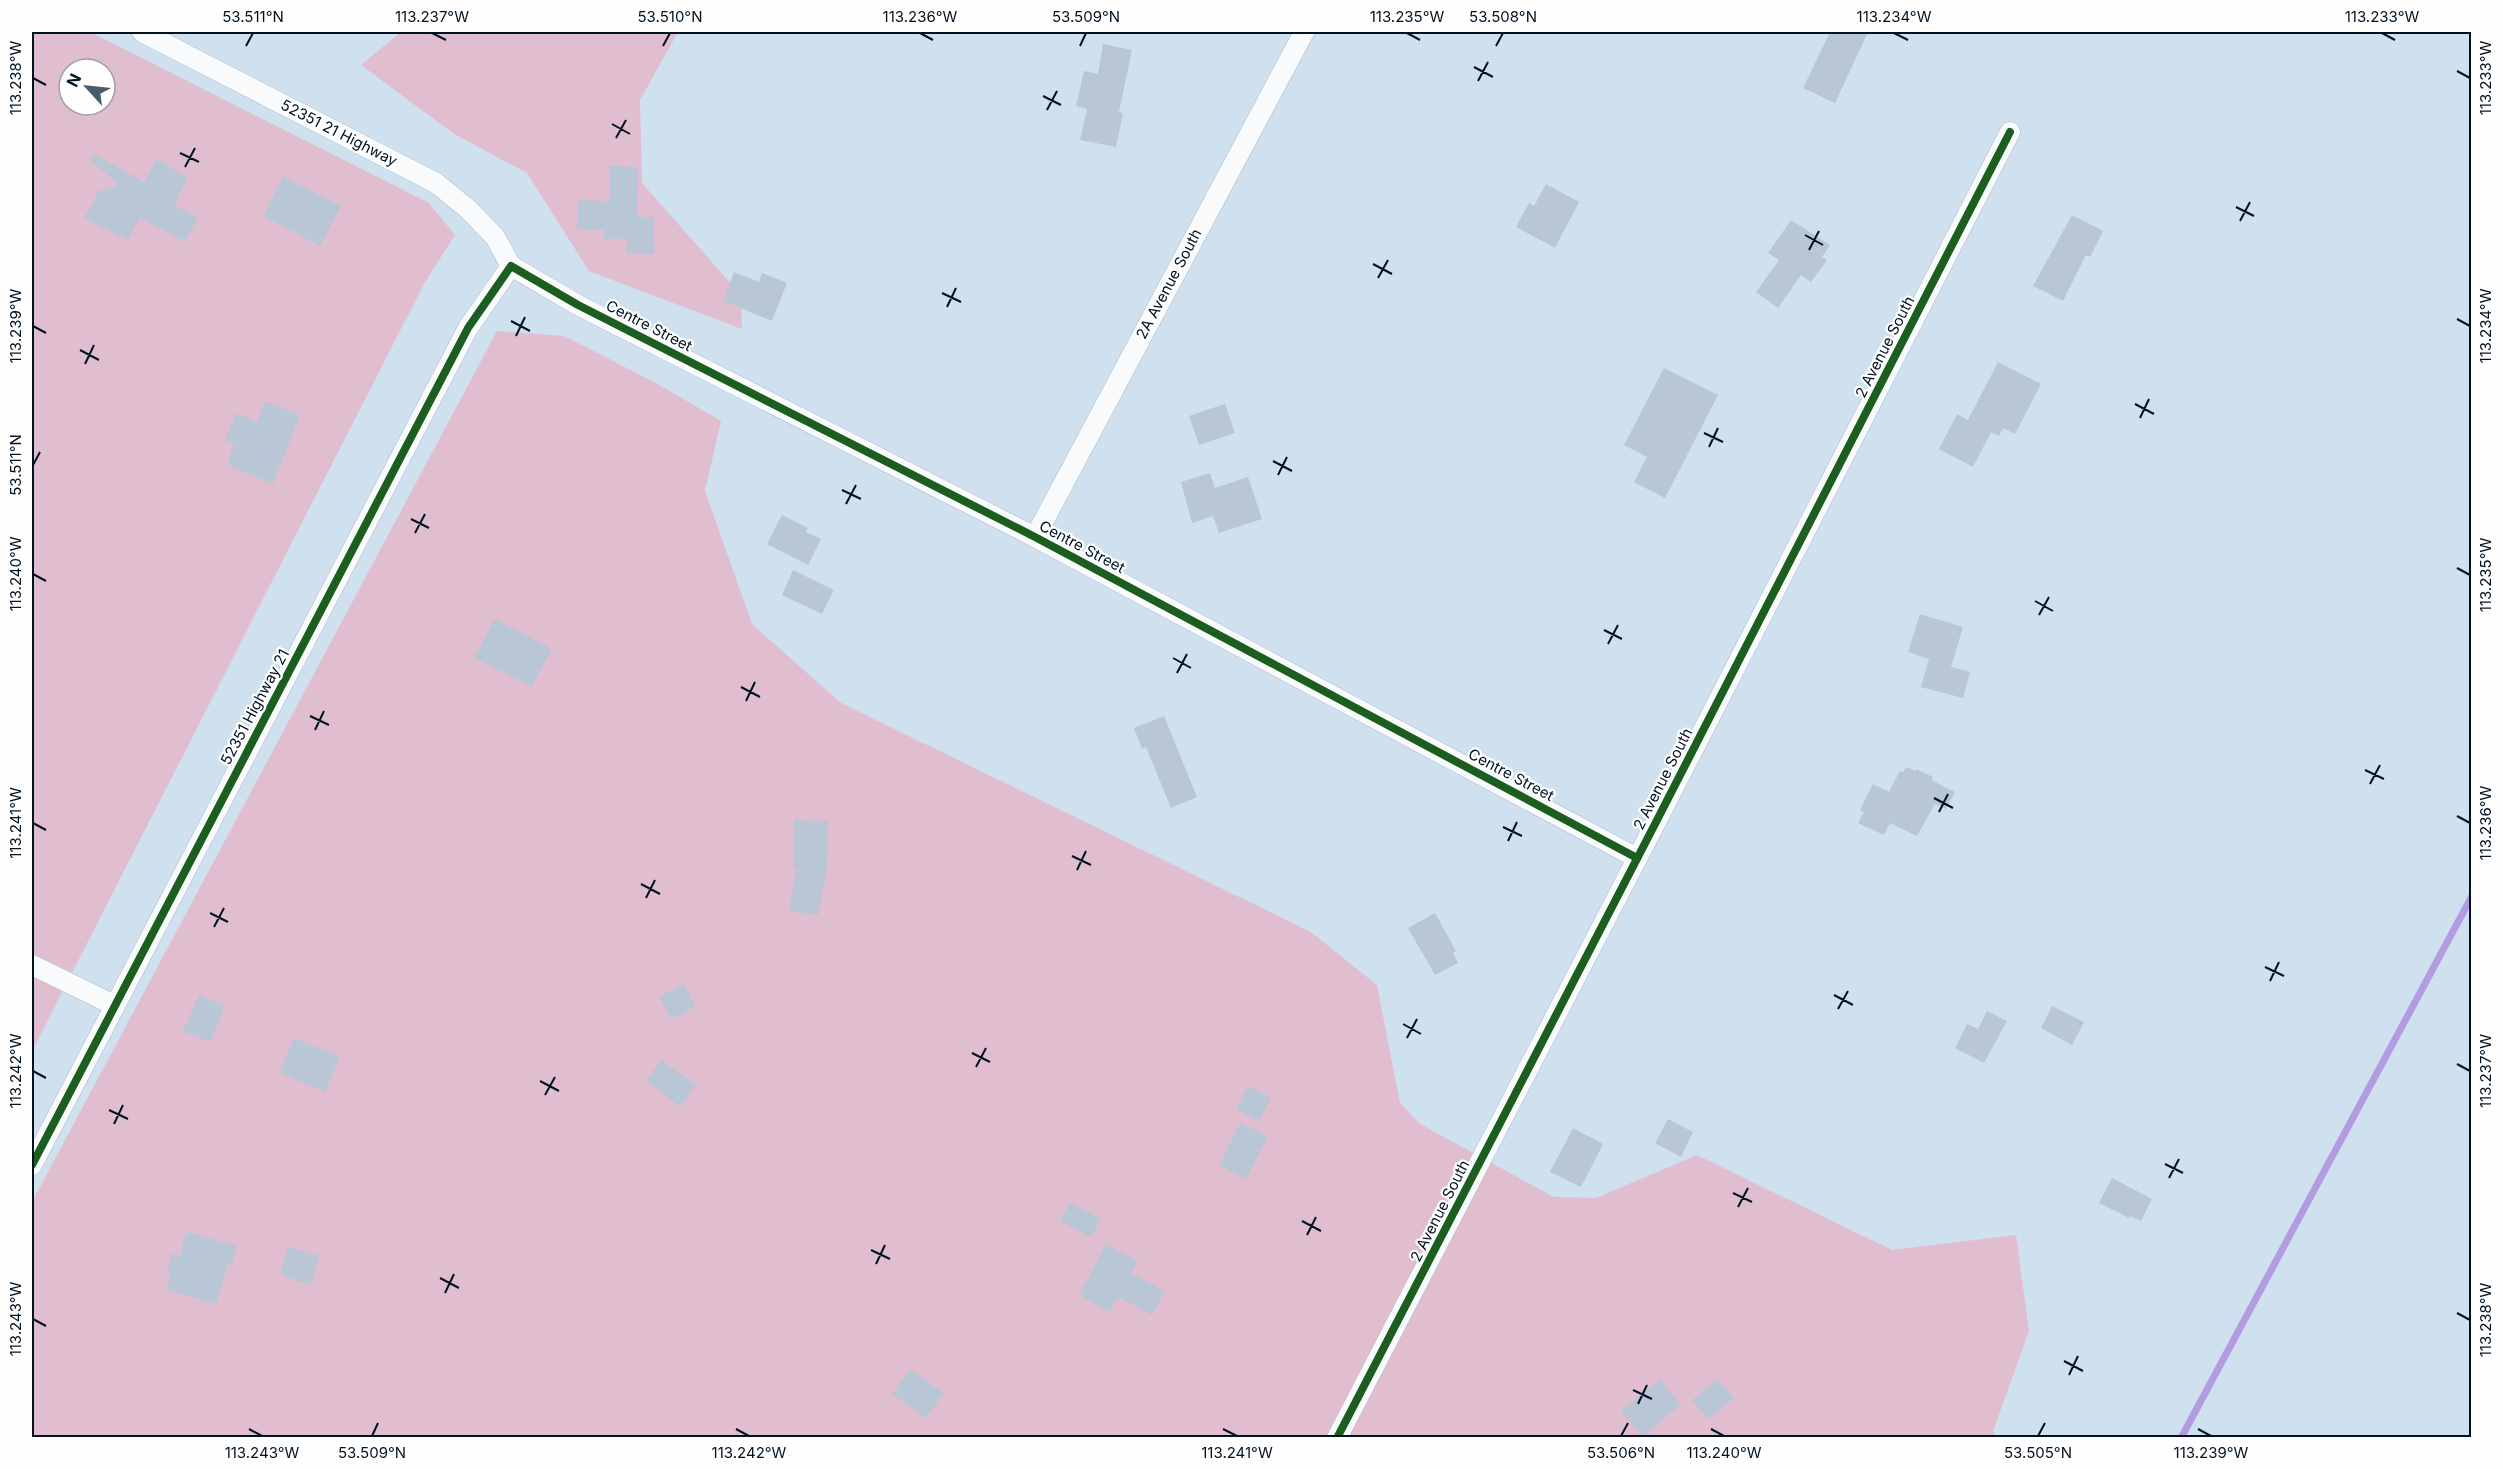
<svg xmlns="http://www.w3.org/2000/svg" width="2503" height="1469" font-family="Inter,sans-serif">
  <rect width="100%" height="100%" fill="#cfe0ee"/>
  <g fill="#e1becf" fill-rule="evenodd">
    <path d="M32,32H90L429,203L455,235L425,282L32,1051ZM69,69H105V105H69Z"/>
    <path d="M401,32H678L640,100L642,183L741,295L742,329L589,271L527,173L454,134L361,65Z"/>
    <path d="M497,331L564,336L654,382L721,421L705,491L752,624L841,703L1311,932L1377,985L1400,1103L1420,1124L1554,1197L1596,1198L1697,1155L1892,1250L2016,1235L2029,1331L1993,1431L1996,1437L32,1438V1202Z"/>
  </g>
  <g fill="none" stroke-linecap="round" stroke-linejoin="round">
    <path stroke="#b39be1" stroke-width="7" d="M2181,1438L2472,896"/>
  </g>
  <g fill="#b9c6d6">
    <path d="M1830,32H1868L1835,103L1803,88Z"/>
    <path d="M1103,44L1132,50L1119,112L1123,113L1116,147L1080,140L1087,109L1076,106L1084,71L1098,74Z"/>
    <path d="M94,154L144,182L157,159L188,178L174,205L198,218L185,242L140,218L128,240L84,218L99,191L118,185L90,159Z"/>
    <path d="M610,166L638,167L637,217H654V254L626,253L627,239H604V230L577,229L578,200L609,201Z"/>
    <path d="M283,176L341,206L320,246L263,216Z"/>
    <path d="M1546,184L1579,202L1555,248L1516,227L1529,203L1534,206Z"/>
    <path d="M2072,215L2103,231L2090,257L2086,255L2063,301L2033,286Z"/>
    <path d="M1791,220L1830,245L1822,257L1827,260L1811,282L1801,275L1778,308L1756,292L1779,260L1768,253Z"/>
    <path d="M734,272L759,282L762,273L787,283L772,321L723,301Z"/>
    <path d="M1998,362L2041,384L2015,434L2003,428L1999,436L1991,432L1973,467L1939,449L1957,414L1968,420Z"/>
    <path d="M1664,368L1718,395L1665,498L1634,482L1647,457L1624,445Z"/>
    <path d="M265,401L300,415L273,484L231,467L228,460L234,444L225,440L236,413L257,422Z"/>
    <path d="M1225,404L1235,433L1199,445L1189,416Z"/>
    <path d="M1210,473L1215,488L1248,477L1262,519L1219,533L1213,516L1192,523L1181,482Z"/>
    <path d="M782,515L808,528L806,532L821,539L808,565L767,544Z"/>
    <path d="M793,570L834,590L822,614L782,595Z"/>
    <path d="M1920,614L1963,627L1951,667L1970,672L1963,698L1921,687L1929,659L1908,652Z"/>
    <path d="M495,619L552,649L531,687L474,658Z"/>
    <path d="M1164,716L1197,797L1171,808L1146,747L1142,749L1134,728Z"/>
    <path d="M1906,767L1915,771L1916,769L1933,777L1931,780L1955,792L1946,809L1935,804L1917,836L1890,823L1884,835L1858,823L1864,812L1860,810L1873,784L1889,792L1900,771L1903,772Z"/>
    <path d="M794,820L828,821L827,869L818,915L789,911L796,869L793,868Z"/>
    <path d="M1435,913L1456,951L1453,953L1458,963L1435,975L1408,928Z"/>
    <path d="M684,984L695,1007L671,1019L659,996Z"/>
    <path d="M199,995L225,1006L210,1042L183,1031Z"/>
    <path d="M2052,1006L2084,1022L2072,1045L2041,1028Z"/>
    <path d="M1987,1011L2007,1021L1984,1063L1955,1048L1967,1024L1978,1029Z"/>
    <path d="M294,1038L340,1057L325,1092L279,1072Z"/>
    <path d="M661,1060L696,1085L680,1107L646,1080Z"/>
    <path d="M1248,1086L1271,1097L1259,1121L1236,1109Z"/>
    <path d="M1668,1119L1693,1132L1681,1157L1655,1143Z"/>
    <path d="M1240,1123L1268,1136L1246,1179L1219,1165Z"/>
    <path d="M1573,1128L1603,1144L1581,1187L1550,1172Z"/>
    <path d="M2112,1178L2152,1199L2141,1221L2130,1216L2129,1218L2099,1203Z"/>
    <path d="M1070,1203L1101,1219L1091,1237L1060,1221Z"/>
    <path d="M188,1232L237,1246L232,1265L228,1263L216,1304L166,1290L170,1272H167L172,1253L180,1256L185,1234L187,1235Z"/>
    <path d="M1106,1244L1138,1261L1131,1273L1165,1291L1152,1315L1118,1297L1110,1312L1079,1295Z"/>
    <path d="M288,1247L319,1256L311,1285L280,1275Z"/>
    <path d="M910,1369L944,1393L926,1418L892,1394Z"/>
    <path d="M1660,1379L1681,1404L1643,1437L1621,1411Z"/>
    <path d="M1717,1379L1734,1398L1709,1419L1692,1400Z"/>
  </g>
  <g fill="none" stroke-linecap="round" stroke-linejoin="round">
    <g stroke="#abbcca" stroke-width="21">
      <g id="street">
        <path d="M142,32L436,183L468,209L495,237L511,266"/>
        <path d="M511,266L578,305L1035,537L1637,858"/>
        <path d="M1035,537L1304,32"/>
        <path d="M32,965L114,1005"/>
        <path d="M32,1165L468,328L511,266"/>
        <path d="M1337,1438L1655,824L2010,132"/>
      </g>
    </g>
    <use href="#street" stroke="#f8fafc" stroke-width="20"/>
    <g stroke="#fefefe" stroke-width="11">
      <g id="cycleway">
        <path d="M32,1165L468,328L511,266L578,305L1035,537L1637,858"/>
        <path d="M1337,1438L1655,824L2010,132"/>
      </g>
    </g>
    <use href="#cycleway" stroke="#1b5e20" stroke-width="8"/>
  </g>
  <path fill="none" stroke="#011221" stroke-width="2" d="M432,33L446,40M920,33L933,40M1407,33L1420,40M1894,33L1908,40M2382,33L2395,40M246,46L253,33M663,46L670,33M1080,46L1086,33M1496,46L1503,33M1474,67L1493,77M2457,71L2470,78M33,78L46,85M1478,81L1488,62M1043,96L1061,105M1047,110L1057,91M612,124L630,134M616,138L626,120M180,153L199,162M185,167L195,148M2236,207L2254,216M2240,221L2250,202M1805,235L1823,245M1809,250L1819,231M1373,264L1392,274M1378,278L1388,260M942,293L961,302M947,307L956,288M2457,319L2470,326M511,321L530,331M33,326L46,333M516,336L525,317M80,350L99,360M85,364L94,345M2135,404L2154,414M2140,418L2149,399M1704,433L1723,442M1709,447L1718,428M1273,461L1292,471M33,465L40,452M1278,475L1287,457M842,490L861,499M846,504L856,485M411,519L429,528M415,533L425,514M2457,568L2470,575M33,574L46,581M2035,601L2053,611M2039,615L2049,597M1604,630L1622,639M1608,644L1618,625M1173,658L1191,668M1177,673L1187,654M741,687L760,697M746,701L755,682M310,716L329,725M315,730L324,711M2365,770L2384,779M2370,784L2380,765M1934,798L1953,808M1939,812L1948,794M2457,816L2470,823M33,823L46,830M1503,827L1522,836M1508,841L1517,822M1072,856L1091,865M1077,870L1086,851M641,884L660,894M646,898L655,880M210,913L228,922M214,927L224,908M2265,967L2284,976M2270,981L2279,962M1834,995L1853,1005M1838,1009L1848,991M1403,1024L1421,1034M1407,1038L1417,1019M972,1053L990,1062M2457,1064L2470,1071M976,1067L986,1048M33,1071L46,1078M540,1081L559,1091M545,1095L555,1077M109,1110L128,1119M114,1124L123,1105M2165,1164L2183,1173M2169,1178L2179,1159M1733,1193L1752,1202M1738,1207L1748,1188M1302,1221L1321,1231M1307,1235L1316,1217M871,1250L890,1259M876,1264L885,1245M440,1278L459,1288M445,1293L454,1274M2457,1313L2470,1320M33,1319L46,1326M2064,1361L2083,1371M2069,1375L2078,1356M1633,1390L1652,1399M1638,1404L1647,1385M249,1429L262,1436M736,1429L749,1436M1223,1429L1237,1436M1711,1429L1724,1436M2198,1429L2211,1436M372,1436L378,1423M1621,1436L1628,1423M2038,1436L2045,1423"/>
  <g text-anchor="middle" stroke-width="4.5" stroke-linejoin="round" paint-order="stroke">
    <g font-size="15" fill="#011221" stroke="#fefefe">
      <text transform="translate(339 133) rotate(27)" y="5">52351 21 Highway</text>
      <text transform="translate(1169 284) rotate(-62)" y="5">2A Avenue South</text>
      <text transform="translate(649 326) rotate(27)" y="5">Centre Street</text>
      <text transform="translate(1885 347) rotate(-63)" y="5">2 Avenue South</text>
      <text transform="translate(1082 547) rotate(28)" y="5">Centre Street</text>
      <text transform="translate(255 707) rotate(-62)" y="5">52351 Highway 21</text>
      <text transform="translate(1511 775) rotate(28)" y="5">Centre Street</text>
      <text transform="translate(1663 779) rotate(-63)" y="5">2 Avenue South</text>
      <text transform="translate(1440 1211) rotate(-63)" y="5">2 Avenue South</text>
    </g>
  </g>
  <rect width="2503" height="1469" fill="none" stroke="#fefefe" stroke-width="66"/>
  <g transform="translate(87 87) rotate(297)"><circle r="28" fill="#fefefe" stroke="#99a0a6" stroke-width="1.5"/>
  <path d="M0-4.5L10 22L0 15L-10 22Z" fill="#495a69"/>
  <text y="-9" font-size="16" font-weight="bold" text-anchor="middle" fill="#011221">N</text>
  </g>
  <rect x="33" y="33" width="2437" height="1403" fill="none" stroke="#011221" stroke-width="2"/>
  <g font-size="15" text-anchor="middle" fill="#011221">
    <text x="253" y="22">53.511°N</text>
    <text x="432" y="22">113.237°W</text>
    <text x="670" y="22">53.510°N</text>
    <text x="920" y="22">113.236°W</text>
    <text x="1086" y="22">53.509°N</text>
    <text x="1407" y="22">113.235°W</text>
    <text x="1503" y="22">53.508°N</text>
    <text x="1894" y="22">113.234°W</text>
    <text x="2382" y="22">113.233°W</text>
    <text transform="translate(16 78) rotate(-90)" y="5">113.238°W</text>
    <text transform="translate(2486 78) rotate(-90)" y="5">113.233°W</text>
    <text transform="translate(16 326) rotate(-90)" y="5">113.239°W</text>
    <text transform="translate(2486 326) rotate(-90)" y="5">113.234°W</text>
    <text transform="translate(16 465) rotate(-90)" y="5">53.511°N</text>
    <text transform="translate(16 574) rotate(-90)" y="5">113.240°W</text>
    <text transform="translate(2486 575) rotate(-90)" y="5">113.235°W</text>
    <text transform="translate(16 823) rotate(-90)" y="5">113.241°W</text>
    <text transform="translate(2486 823) rotate(-90)" y="5">113.236°W</text>
    <text transform="translate(16 1071) rotate(-90)" y="5">113.242°W</text>
    <text transform="translate(2486 1071) rotate(-90)" y="5">113.237°W</text>
    <text transform="translate(16 1319) rotate(-90)" y="5">113.243°W</text>
    <text transform="translate(2486 1320) rotate(-90)" y="5">113.238°W</text>
    <text x="262" y="1458">113.243°W</text>
    <text x="372" y="1458">53.509°N</text>
    <text x="749" y="1458">113.242°W</text>
    <text x="1237" y="1458">113.241°W</text>
    <text x="1621" y="1458">53.506°N</text>
    <text x="1724" y="1458">113.240°W</text>
    <text x="2038" y="1458">53.505°N</text>
    <text x="2211" y="1458">113.239°W</text>
  </g>
</svg>
